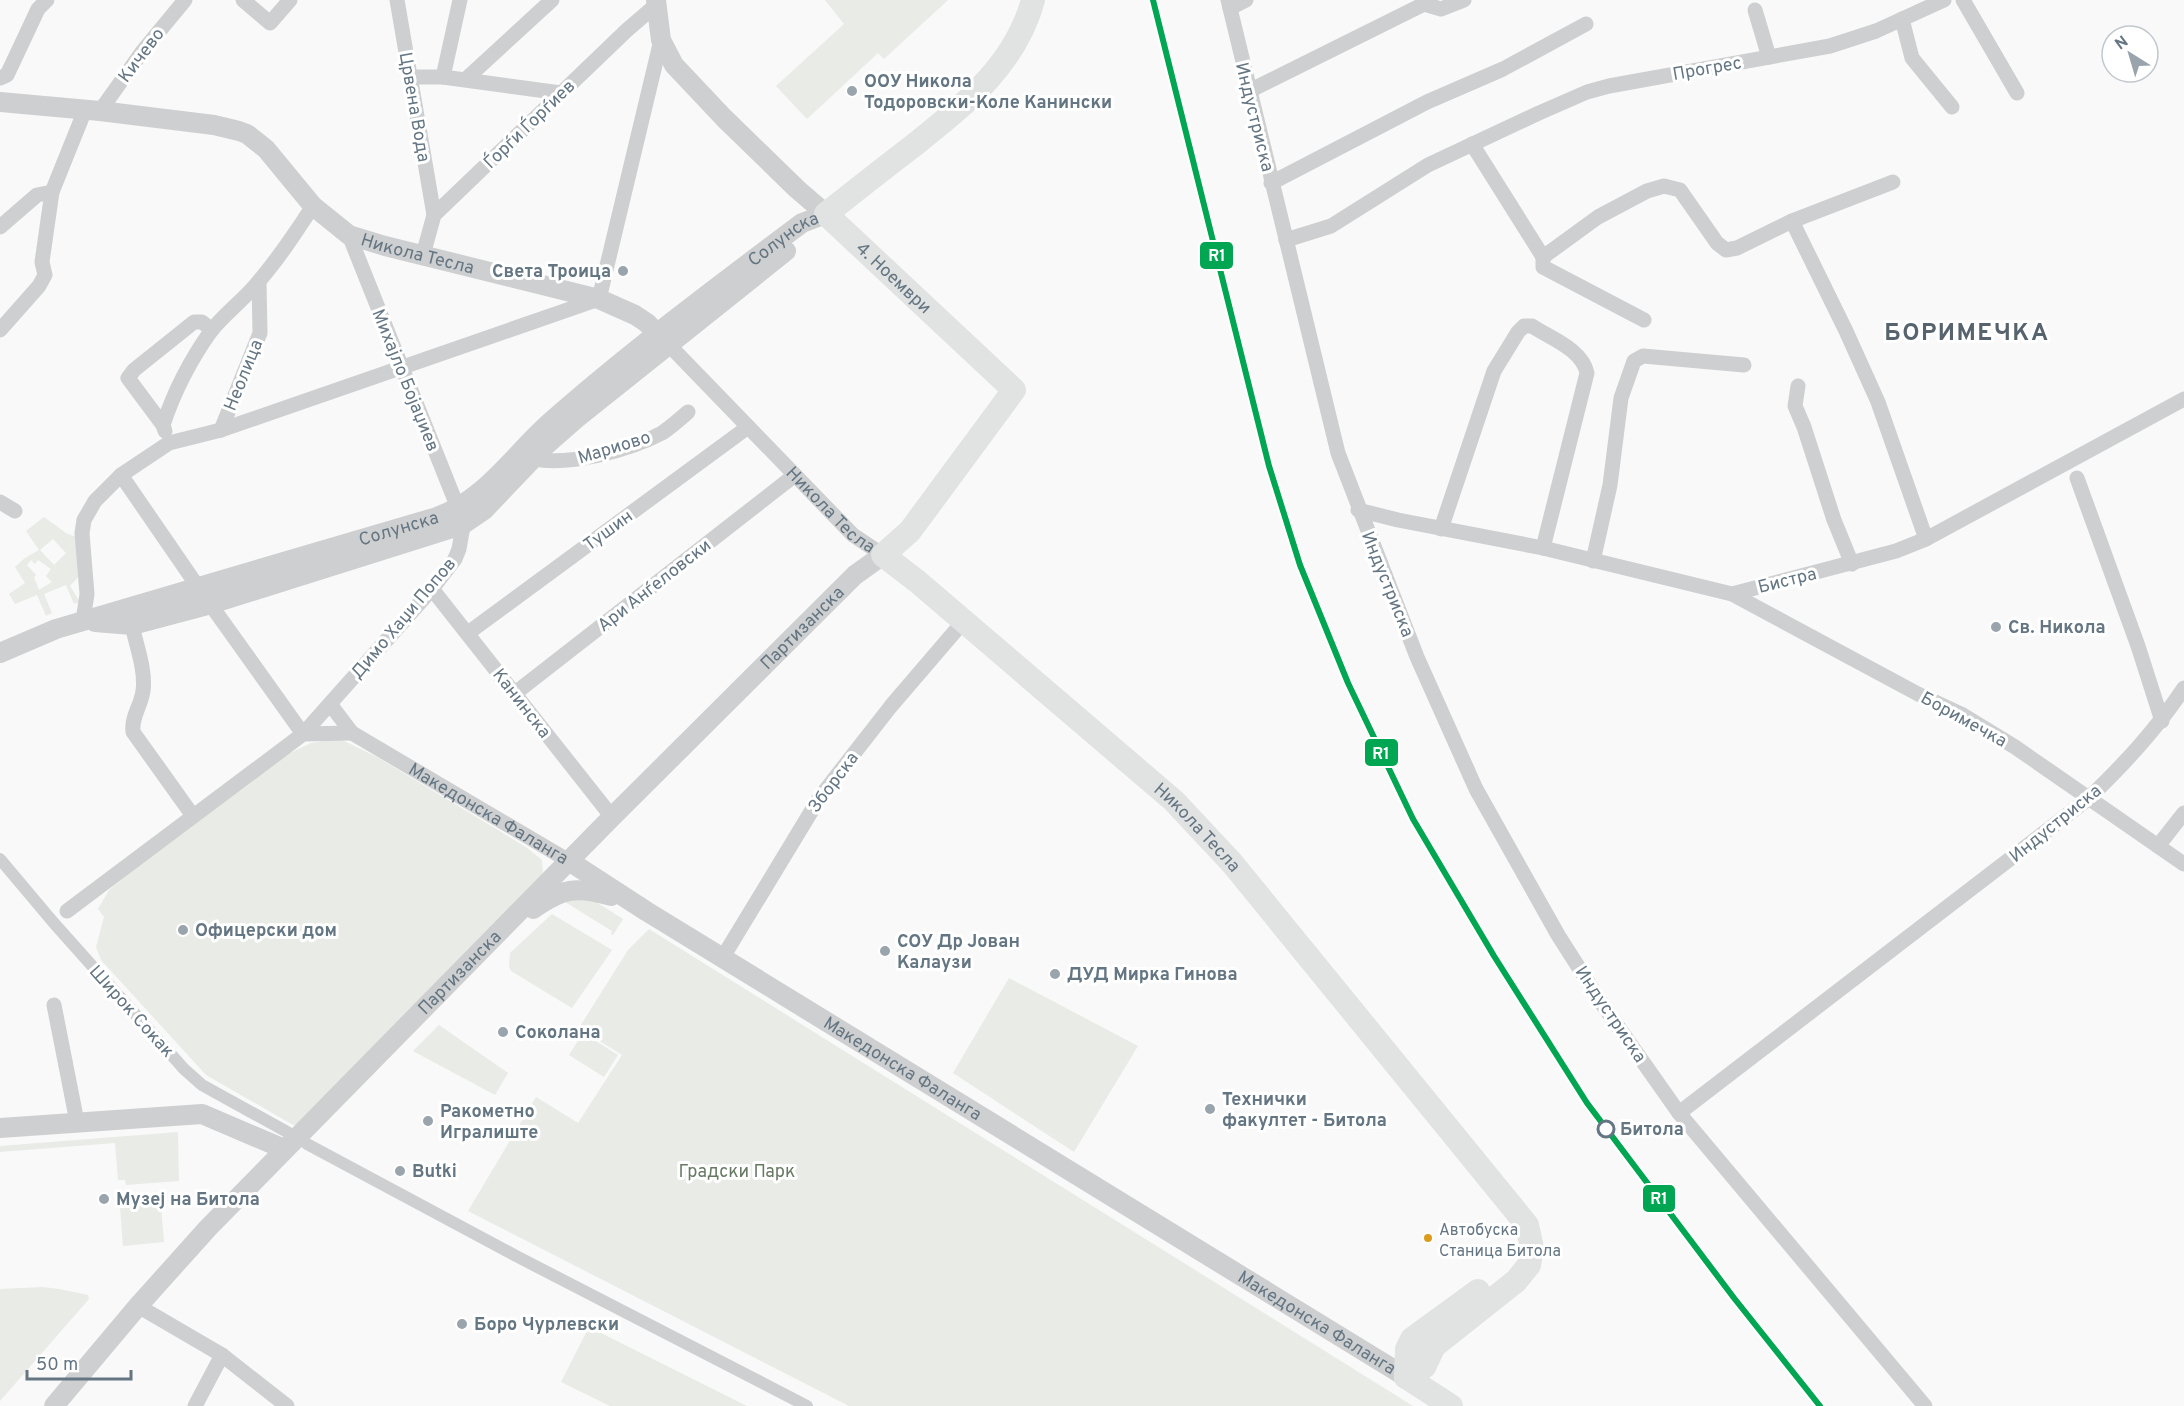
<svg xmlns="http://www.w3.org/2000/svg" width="2184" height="1406" font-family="Overpass,sans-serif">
  <rect width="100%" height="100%" fill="#f9f9f9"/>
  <g fill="#e8ebe6" fill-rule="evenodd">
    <path d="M825,0H948L884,59L878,53L807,119L776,86L844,24Z"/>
    <path d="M44,517L66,533L76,537L80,575L70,586L80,602L74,604L66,585L44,594L52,613L46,616L37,595L15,604L9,594L25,583L15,567L25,558L39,550L26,531ZM53,539L66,553L54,565L40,550ZM31,560L35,564L38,560L51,569L46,576L52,582L39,590L34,577L36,575L27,565Z"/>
    <path d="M330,740L344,741L377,757L526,847L542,860L543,872L540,878L295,1126L206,1075L101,960L96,947L104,917L98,909L109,890L152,854L246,783L290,753L311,743Z"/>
    <path d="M568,899L593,900L623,919L613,935L611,934L612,931L565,902Z"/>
    <path d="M552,914L612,950L572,1008L511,971L509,966L510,953Z"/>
    <path d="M649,929L1413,1406H849L468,1211L536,1097L578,1123L622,1055L579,1028L628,950Z"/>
    <path d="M1009,978L1138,1046L1074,1152L953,1073Z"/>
    <path d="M439,1025L508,1073L495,1095L413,1051Z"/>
    <path d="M583,1033L618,1055L604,1077L569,1055Z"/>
    <path d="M178,1132L179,1181L126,1185L125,1180H118L115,1143L0,1152V1146Z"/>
    <path d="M160,1194L164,1242L123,1246L120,1207H127V1197Z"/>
    <path d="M43,1287L59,1289L88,1295L89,1299L0,1401V1289Z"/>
    <path d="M589,1327L747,1406H610L561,1382Z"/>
  </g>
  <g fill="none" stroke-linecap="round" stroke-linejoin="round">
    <g stroke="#cecfd0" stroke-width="12">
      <path d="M0,859L53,922L184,1069L202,1085L289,1133"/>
      <path d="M307,1144L518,1257L807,1406"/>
    </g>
    <g stroke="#cecfd0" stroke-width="15">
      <path d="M243,0L270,23L290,0"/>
      <path d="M397,0L434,215"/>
      <path d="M1228,0L1338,453L1417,657L1476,789L1558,935L1600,1001L1679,1113L1925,1406"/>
      <path d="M1963,0L2017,93"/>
      <path d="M1424,4L1441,9L1464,0"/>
      <path d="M1230,8L1246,0"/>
      <path d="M1755,10L1769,57"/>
      <path d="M1902,19L1912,58L1952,107"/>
      <path d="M409,77H443L561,93"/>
      <path d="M443,77L460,0"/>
      <path d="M0,78L7,75L38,9L47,0"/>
      <path d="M466,79L552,0"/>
      <path d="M1249,91L1424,4L1427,0"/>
      <path d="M100,111L142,52L185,0"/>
      <path d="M1472,144L1543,257L1598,217L1647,191L1664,186L1680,190L1717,243L1726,250L1737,248L1792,221L1846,331L1878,402L1926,539"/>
      <path d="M1271,183L1427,102L1503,69L1586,24"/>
      <path d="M1792,221L1893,182"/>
      <path d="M0,227L37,195L52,192"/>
      <path d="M1286,240L1331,226L1428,165L1539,113L1587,92L1609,86L1830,46L1876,31L1944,0"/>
      <path d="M423,255L434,215L627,30L656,5"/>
      <path d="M1543,257V267L1644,320"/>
      <path d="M0,330L39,286L45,275L42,262L52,192L85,110"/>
      <path id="s1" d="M669,345L853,535L883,555"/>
      <path d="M1798,386L1795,406L1804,427L1834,520L1852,564"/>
      <path d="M163,425C174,392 191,359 211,331C225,313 245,299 259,281C279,258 296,232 313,206"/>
      <path d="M221,430L260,333L259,282"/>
      <path d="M165,431L163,425L128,378L134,370L194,322H202L212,330"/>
      <path d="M534,459C570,466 630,450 662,433C671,427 680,419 688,412"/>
      <path d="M2077,478L2138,646L2162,721"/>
      <path d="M0,502L15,511"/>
      <path d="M1358,510L1398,520L1543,548L1732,594L1896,551L1926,539L2184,399"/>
      <path d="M1441,529L1494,371L1518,332L1524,326H1532C1550,338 1582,349 1587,373L1543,548"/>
      <path d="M1593,561L1610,485L1621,398L1634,361L1643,356L1744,365"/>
      <path d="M432,589L612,817"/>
      <path d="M1732,594L1918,694L1961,714L2015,747L2184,864"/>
      <path d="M83,621L87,594L82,533L84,520L95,501L121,475"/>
      <path d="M132,625C136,645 146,670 143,691C141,706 131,717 133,732L193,816"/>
      <path d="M468,633L748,427"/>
      <path d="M514,694L795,475"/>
      <path id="s2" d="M330,704L352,733L569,861"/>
      <path d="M352,733L303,734L198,587L121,475L169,443L221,430L599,299L661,40"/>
      <path d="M2158,846L2184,813"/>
      <path d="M67,911L303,734L432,589L455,559L459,549L462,532L458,508L349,235"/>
      <path d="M723,957L820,797L891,706L963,622"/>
      <path d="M54,1005L77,1122"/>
      <path d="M1679,1113L2088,799C2124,764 2156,730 2184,688"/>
      <path d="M138,1306L222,1355L287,1406"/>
      <path d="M195,1406L222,1355"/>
    </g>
    <g stroke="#cecfd0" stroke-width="20">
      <path d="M656,0L661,40L674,65L724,118L797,189L826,214"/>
      <path id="s3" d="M0,102L100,111L214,125L239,131L247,134L266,149L313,206L349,235L385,246L599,299L635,315L647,323L665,342"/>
      <path d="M95,622L132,625L211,604L462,525L484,510L545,446L577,418L786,251"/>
      <path id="s4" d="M0,653L56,629L437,517C487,499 516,451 555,418C634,349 718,286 802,223L826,214"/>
      <path id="s5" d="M569,861L646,911L1406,1377"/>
      <path d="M533,909C563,888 576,886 611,896"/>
      <path d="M0,1128L202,1114L284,1149"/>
      <path id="s6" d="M54,1406L138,1306L208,1228L612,817L855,575L883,555"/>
    </g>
    <g stroke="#e1e2e2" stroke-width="24">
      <path id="s7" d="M1033,0C1015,66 964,105 913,146C884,168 855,191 826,214L1014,390L910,531L883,555L918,582L1174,801L1232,863L1527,1225L1532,1248L1529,1265L1516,1281L1434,1346L1424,1367L1406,1377"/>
      <path d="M1406,1377L1407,1349L1412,1339L1478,1291"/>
      <path d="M1406,1377L1451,1406"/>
    </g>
    <g stroke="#fff" stroke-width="10">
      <path id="rail-1" d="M1153,0L1269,466L1300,565L1348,683L1413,819L1494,956L1587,1103L1734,1298L1820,1406"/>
    </g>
    <use href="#rail-1" stroke="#00a651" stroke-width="6"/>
  </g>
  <g fill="#99a4ac" stroke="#fff" stroke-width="2">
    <circle cx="852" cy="91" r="6"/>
    <circle cx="623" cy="271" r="6"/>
    <circle cx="1996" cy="627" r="6"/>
    <circle cx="183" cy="930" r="6"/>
    <circle cx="885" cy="951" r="6"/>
    <circle cx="1055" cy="974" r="6"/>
    <circle cx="503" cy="1032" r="6"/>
    <circle cx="1210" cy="1109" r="6"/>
    <circle cx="428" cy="1121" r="6"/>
    <circle cx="400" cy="1171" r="6"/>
    <circle cx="104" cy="1199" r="6"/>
    <circle cx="462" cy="1324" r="6"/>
  </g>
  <circle fill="#fff" stroke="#657683" stroke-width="3" cx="1606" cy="1129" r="8"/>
  <circle fill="#da9c1a" stroke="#fff" stroke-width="2" cx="1428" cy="1238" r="5"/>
  <g text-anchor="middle" stroke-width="6" stroke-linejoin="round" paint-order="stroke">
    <g font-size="16" fill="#657683" stroke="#fff" text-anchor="start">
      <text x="1439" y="1235">Автобуска<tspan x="1439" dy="21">Станица Битола</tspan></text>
    </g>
    <g font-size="18" fill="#657683" stroke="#fff">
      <text transform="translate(141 55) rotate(-53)" y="6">Кичево</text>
      <text transform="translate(1707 68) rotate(-10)" y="6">Прогрес</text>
      <text transform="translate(415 107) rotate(80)" y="6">Црвена Вода</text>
      <text transform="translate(1255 117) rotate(76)" y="6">Индустриска</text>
      <text transform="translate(529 124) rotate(-44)" y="6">Ѓорѓи Ѓорѓиев</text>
      <text dy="6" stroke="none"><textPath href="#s4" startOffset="904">Солунска</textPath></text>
      <text dy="6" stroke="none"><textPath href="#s3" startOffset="465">Никола Тесла</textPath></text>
      <text dy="6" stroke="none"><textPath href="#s7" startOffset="396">4. Ноември</textPath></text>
      <text transform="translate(243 375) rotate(-68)" y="6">Неолица</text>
      <text transform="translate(406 380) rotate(68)" y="6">Михајло Бојаџиев</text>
      <text transform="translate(614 447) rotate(-17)" y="6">Мариово</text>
      <text dy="6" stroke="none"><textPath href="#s1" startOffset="231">Никола Тесла</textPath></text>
      <text dy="6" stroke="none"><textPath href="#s4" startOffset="418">Солунска</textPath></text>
      <text transform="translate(608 530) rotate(-36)" y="6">Тушин</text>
      <text transform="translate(1787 580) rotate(-14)" y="6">Бистра</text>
      <text transform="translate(1388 584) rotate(68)" y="6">Индустриска</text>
      <text transform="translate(654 585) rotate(-38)" y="6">Ари Анѓеловски</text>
      <text transform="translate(403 618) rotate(-50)" y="6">Димо Хаџи Попов</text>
      <text dy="6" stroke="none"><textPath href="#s6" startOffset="1080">Партизанска</textPath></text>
      <text transform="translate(522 703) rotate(52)" y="6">Канинска</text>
      <text transform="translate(1964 719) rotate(29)" y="6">Боримечка</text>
      <text transform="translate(833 782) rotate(-53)" y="6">Зборска</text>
      <text dy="6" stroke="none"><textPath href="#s2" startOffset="195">Македонска Фаланга</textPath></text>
      <text transform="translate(2055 823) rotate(-39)" y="6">Индустриска</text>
      <text dy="6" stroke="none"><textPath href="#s7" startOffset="1188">Никола Тесла</textPath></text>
      <text dy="6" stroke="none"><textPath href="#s6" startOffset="594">Партизанска</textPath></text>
      <text transform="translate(132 1011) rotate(48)" y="6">Широк Сокак</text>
      <text transform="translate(1611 1014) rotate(56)" y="6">Индустриска</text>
      <text dy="6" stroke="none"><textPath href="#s5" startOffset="393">Македонска Фаланга</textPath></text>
      <text dy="6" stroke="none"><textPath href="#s5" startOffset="879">Македонска Фаланга</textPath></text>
    </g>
    <g font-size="18" font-weight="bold" fill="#657683" stroke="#fff" text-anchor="start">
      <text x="864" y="87">ООУ Никола<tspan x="864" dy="21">Тодоровски-Коле Канински</tspan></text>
      <text x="611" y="277" text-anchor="end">Света Троица</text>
      <text x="2008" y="633">Св. Никола</text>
      <text x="195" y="936">Офицерски дом</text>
      <text x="897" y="947">СОУ Др Јован<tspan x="897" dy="21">Калаузи</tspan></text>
      <text x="1067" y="980">ДУД Мирка Гинова</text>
      <text x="515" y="1038">Соколана</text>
      <text x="1222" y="1105">Технички<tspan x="1222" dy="21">факултет - Битола</tspan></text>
      <text x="440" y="1117">Ракометно<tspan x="440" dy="21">Игралиште</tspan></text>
      <text x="412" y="1177">Butki</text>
      <text x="116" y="1205">Музеј на Битола</text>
      <text x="474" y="1330">Боро Чурлевски</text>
    </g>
    <g font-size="18" font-weight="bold" fill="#657683" stroke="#fff" text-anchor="start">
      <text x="1620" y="1135">Битола</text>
    </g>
    <g font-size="18" fill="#687a64" stroke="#fff">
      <text x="737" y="1177">Градски Парк</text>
    </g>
    <g font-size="24" font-weight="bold" letter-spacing="1.5" fill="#57646e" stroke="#fff">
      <text x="1967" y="340">БОРИМЕЧКА</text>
    </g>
  </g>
  <g stroke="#fff" stroke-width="2">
    <rect x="1199" y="241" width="35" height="29" rx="6" fill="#00a651"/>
    <rect x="1364" y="738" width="35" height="29" rx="6" fill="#00a651"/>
    <rect x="1642" y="1184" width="34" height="29" rx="6" fill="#00a651"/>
  </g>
  <g font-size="16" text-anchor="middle" font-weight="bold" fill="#fff">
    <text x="1217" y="261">R1</text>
    <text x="1381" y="759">R1</text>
    <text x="1659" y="1204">R1</text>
  </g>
  <g transform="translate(2130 54) rotate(323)"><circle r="28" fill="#ffffff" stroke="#c1c8cd" stroke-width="1.5"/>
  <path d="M0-4.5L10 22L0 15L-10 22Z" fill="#99a4ac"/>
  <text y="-9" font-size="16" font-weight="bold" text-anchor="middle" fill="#657683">N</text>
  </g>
  <path d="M27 1370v9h104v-9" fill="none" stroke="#657683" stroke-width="3"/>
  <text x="36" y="1370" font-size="18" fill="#657683" stroke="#ffffff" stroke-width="4.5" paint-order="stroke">50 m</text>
</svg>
